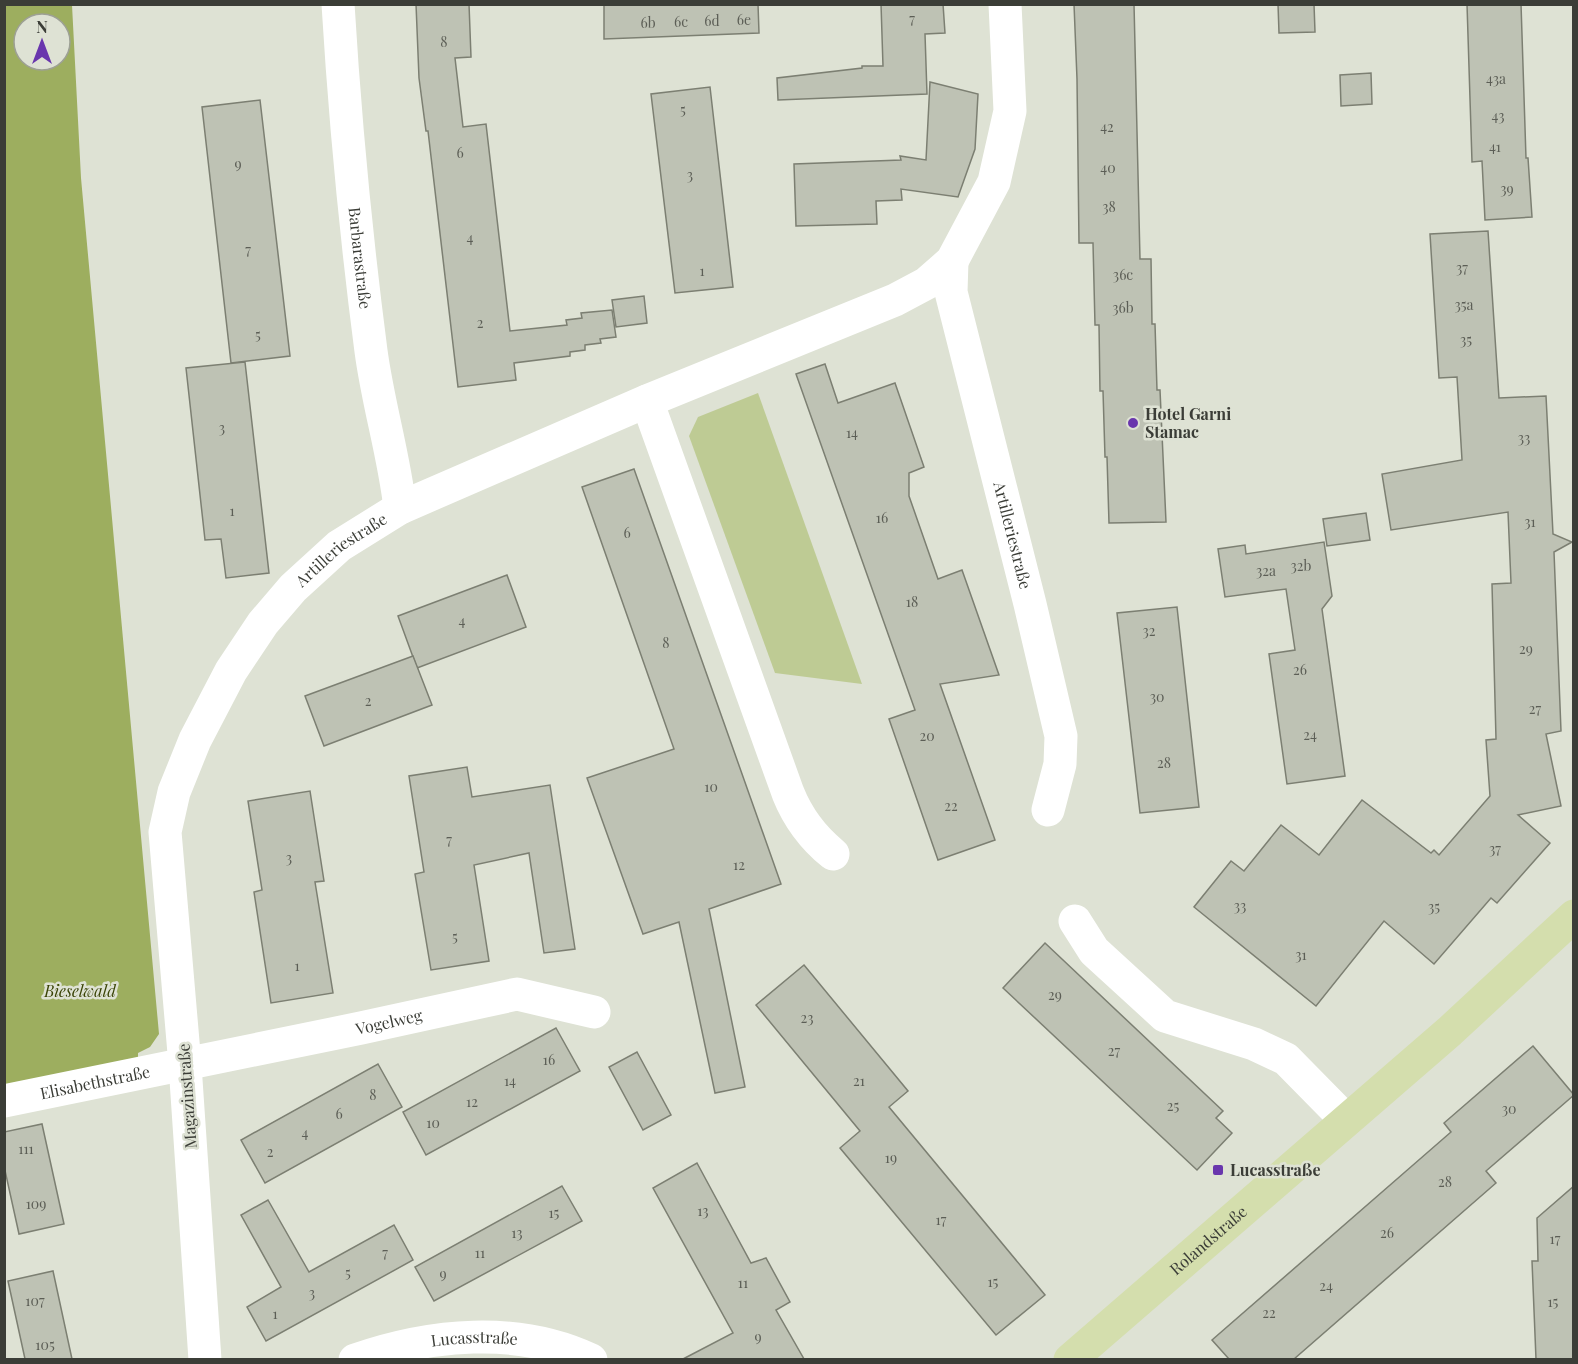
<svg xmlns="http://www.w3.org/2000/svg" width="1578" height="1364" font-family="'Playfair Display',serif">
  <rect width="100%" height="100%" fill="#dee2d4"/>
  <path fill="#becb94" d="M758,393L862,684L775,673L689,436L698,417Z"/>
  <path fill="#9dae5f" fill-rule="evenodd" d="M4,5H72L81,178L159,1034L150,1047L138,1053V1058L4,1086ZM24,24H60V60H24Z"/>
  <g fill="#bec2b4" stroke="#7c7f72" stroke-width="1.5">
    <path d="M416,4H469L471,57L455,58L463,127L486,124L510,331L567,325L566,320L582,318L581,313L612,310L616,337L600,339L601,343L585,345V350L570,352V356L514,363L516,380L458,387L428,131H426L419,78Z"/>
    <path d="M604,4H758L759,33L604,39Z"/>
    <path d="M881,4H943L945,33L925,34L927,94L778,100L777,78L862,68V66H883Z"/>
    <path d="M1074,4H1134L1140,259H1151L1152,324H1155L1157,390H1160L1166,522L1109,523L1107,457H1105L1103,391H1100L1099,325H1095L1093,243H1079L1077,79Z"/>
    <path d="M1278,4H1314L1315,32L1279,33Z"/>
    <path d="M1467,4H1521L1526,158H1528L1532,217L1485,220L1482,161L1472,162Z"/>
    <path d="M1371,73L1372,104L1341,106L1340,75Z"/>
    <path d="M930,82L978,94L975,149L958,197L901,189L902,200L876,201L877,224L796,226L794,164L901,160L900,156L926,160Z"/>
    <path d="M710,87L733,287L675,293L651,94Z"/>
    <path d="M260,100L290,356L231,363L202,107Z"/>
    <path d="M1488,231L1499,398L1546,396L1553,534L1572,542L1554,552L1561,731L1546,734L1561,806L1518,815L1550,843L1497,903L1491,898L1434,964L1384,921L1316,1006L1194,907L1231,861L1244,871L1281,825L1319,855L1362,800L1431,853L1434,850L1439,855L1490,796L1486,740L1496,739L1492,584L1511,583L1508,512L1391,530L1382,474L1462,460L1457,377L1439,378L1430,234Z"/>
    <path d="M644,296L647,323L616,327L612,300Z"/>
    <path d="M245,362L269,573L226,578L221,539L205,540L186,368Z"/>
    <path d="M825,364L838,403L895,383L924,467L909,473V496L938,579L962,570L999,675L940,684L995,840L938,860L889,719L915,710L796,374Z"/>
    <path d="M634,469L781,884L709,909L745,1087L715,1093L679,922L643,934L587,778L674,749L582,487Z"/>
    <path d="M1366,513L1370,540L1327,546L1323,519Z"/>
    <path d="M1324,542L1332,596L1322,609L1345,776L1287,784L1269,654L1295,650L1286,589L1225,597L1218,549L1245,545L1246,554Z"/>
    <path d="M507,575L526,627L417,668L398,616Z"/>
    <path d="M1177,607L1199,807L1140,813L1117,613Z"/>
    <path d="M413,656L432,705L324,746L305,696Z"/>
    <path d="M467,767L472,797L550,785L575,949L544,953L529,853L474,865L489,961L431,970L415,874L424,872L409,776Z"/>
    <path d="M310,791L324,881L315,882L333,993L271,1003L254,892L262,890L248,801Z"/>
    <path d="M1045,943L1223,1111L1216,1118L1232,1133L1197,1170L1003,988Z"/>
    <path d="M804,965L908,1091L889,1107L1045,1295L996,1335L840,1148L860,1131L756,1005Z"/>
    <path d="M556,1028L580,1071L426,1155L403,1112Z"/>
    <path d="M1533,1046L1574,1095L1486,1171L1496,1183L1294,1359H1229L1212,1340L1451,1132L1444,1123Z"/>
    <path d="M637,1052L671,1115L643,1130L609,1067Z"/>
    <path d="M378,1064L402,1107L265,1183L241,1140Z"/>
    <path d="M42,1124L64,1224L19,1234L4,1166V1132Z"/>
    <path d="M697,1163L751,1263L766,1258L790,1302L776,1310L804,1359H683L733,1333L653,1188Z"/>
    <path d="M562,1186L582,1221L434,1301L415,1267Z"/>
    <path d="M1574,1186V1359H1536L1532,1261H1538L1537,1218Z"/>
    <path d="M268,1200L309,1272L394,1225L413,1260L266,1341L247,1307L281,1287L241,1215Z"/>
    <path d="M53,1271L72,1359H25L8,1281Z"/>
  </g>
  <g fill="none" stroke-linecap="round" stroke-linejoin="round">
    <g stroke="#fff" stroke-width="33">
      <path id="s1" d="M338,4C345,120 356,236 371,351C378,404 394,455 400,508"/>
      <path id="s2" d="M952,261L951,292L1030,604L1061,736L1060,764L1048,810"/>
      <path d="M647,401L788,793C798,818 812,837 833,854"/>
      <path d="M1075,921L1094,951L1165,1016L1254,1044L1286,1059L1346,1120"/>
      <path id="s3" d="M4,1101L361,1028L517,994L594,1012"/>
      <path id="s4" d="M205,1360L185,1065L165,832L174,792L195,740L231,671L263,623L293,588L339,546L400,508L647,401L895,300L927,283L952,261L994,182L1010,111L1005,4"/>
      <path id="s5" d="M355,1360C430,1334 517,1325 591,1360"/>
    </g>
    <path stroke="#d4dead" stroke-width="33" id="s6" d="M1070,1360L1450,1031L1574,916"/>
  </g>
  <g fill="#6936ad" stroke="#dee2d4" stroke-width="2">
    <circle cx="1133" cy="423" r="6"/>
    <rect x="1212" y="1164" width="12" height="12" rx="3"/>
  </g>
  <g text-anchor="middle" stroke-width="5" stroke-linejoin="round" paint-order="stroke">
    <g font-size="14" fill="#5c5e56">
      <text x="912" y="24">7</text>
      <text x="744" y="25">6e</text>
      <text x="712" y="26">6d</text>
      <text x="681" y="27">6c</text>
      <text x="648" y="28">6b</text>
      <text x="444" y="47">8</text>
      <text x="1496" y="84">43a</text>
      <text x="683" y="115">5</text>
      <text x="1498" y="121">43</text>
      <text x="1107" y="132">42</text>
      <text x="1495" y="152">41</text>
      <text x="460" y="158">6</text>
      <text x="238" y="169">9</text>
      <text x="1108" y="173">40</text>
      <text x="690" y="180">3</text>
      <text x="1507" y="194">39</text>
      <text x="1109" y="212">38</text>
      <text x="470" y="243">4</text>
      <text x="248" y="255">7</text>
      <text x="1462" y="273">37</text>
      <text x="702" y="276">1</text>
      <text x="1123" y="280">36c</text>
      <text x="1464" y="310">35a</text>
      <text x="1123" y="313">36b</text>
      <text x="480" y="328">2</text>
      <text x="258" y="340">5</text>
      <text x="1466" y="345">35</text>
      <text x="222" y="433">3</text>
      <text x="852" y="438">14</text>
      <text x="1524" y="443">33</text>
      <text x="232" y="516">1</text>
      <text x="882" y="523">16</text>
      <text x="1530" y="527">31</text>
      <text x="627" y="538">6</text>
      <text x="1301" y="571">32b</text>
      <text x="1266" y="576">32a</text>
      <text x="912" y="607">18</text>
      <text x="462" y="626">4</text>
      <text x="1149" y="636">32</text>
      <text x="666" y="648">8</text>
      <text x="1526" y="654">29</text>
      <text x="1300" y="675">26</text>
      <text x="1157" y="702">30</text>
      <text x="368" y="706">2</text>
      <text x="1535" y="714">27</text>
      <text x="1310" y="740">24</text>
      <text x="927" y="741">20</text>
      <text x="1164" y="768">28</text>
      <text x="711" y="792">10</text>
      <text x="951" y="811">22</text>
      <text x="449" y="845">7</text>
      <text x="1495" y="854">37</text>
      <text x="289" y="863">3</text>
      <text x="739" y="870">12</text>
      <text x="1240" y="911">33</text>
      <text x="1434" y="912">35</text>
      <text x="455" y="942">5</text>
      <text x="1301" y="960">31</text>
      <text x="297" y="971">1</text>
      <text x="1055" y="1000">29</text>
      <text x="807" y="1023">23</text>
      <text x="1114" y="1056">27</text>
      <text x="549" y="1065">16</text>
      <text x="510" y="1086">14</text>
      <text x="859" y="1086">21</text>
      <text x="373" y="1100">8</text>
      <text x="472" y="1107">12</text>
      <text x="1173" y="1111">25</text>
      <text x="1509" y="1114">30</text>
      <text x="339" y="1119">6</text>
      <text x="433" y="1128">10</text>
      <text x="305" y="1138">4</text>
      <text x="26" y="1154">111</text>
      <text x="270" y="1157">2</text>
      <text x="891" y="1163">19</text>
      <text x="1445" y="1187">28</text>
      <text x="36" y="1209">109</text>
      <text x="703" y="1216">13</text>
      <text x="554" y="1218">15</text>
      <text x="941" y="1225">17</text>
      <text x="517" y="1238">13</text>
      <text x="1387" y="1238">26</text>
      <text x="1555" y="1244">17</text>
      <text x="385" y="1258">7</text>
      <text x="480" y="1258">11</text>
      <text x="348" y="1278">5</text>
      <text x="443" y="1279">9</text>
      <text x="993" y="1287">15</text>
      <text x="743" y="1288">11</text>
      <text x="1326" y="1291">24</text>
      <text x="312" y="1298">3</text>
      <text x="35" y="1306">107</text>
      <text x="1553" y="1307">15</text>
      <text x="1269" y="1318">22</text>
      <text x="275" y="1319">1</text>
      <text x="758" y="1342">9</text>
      <text x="45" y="1350">105</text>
    </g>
    <g font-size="16" fill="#3b3d37" stroke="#dee2d4">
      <text dy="6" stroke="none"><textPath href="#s1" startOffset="255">Barbarastraße</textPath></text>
      <text dy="6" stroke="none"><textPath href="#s2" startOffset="282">Artilleriestraße</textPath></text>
      <text dy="6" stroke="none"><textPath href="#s4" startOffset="870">Artilleriestraße</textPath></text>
      <text dy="6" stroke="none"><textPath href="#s3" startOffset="393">Vogelweg</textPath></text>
      <text dy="6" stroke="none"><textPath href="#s3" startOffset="93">Elisabethstraße</textPath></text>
      <text transform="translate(187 1096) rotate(-94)" y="6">Magazinstraße</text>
      <text dy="6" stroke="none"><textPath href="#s6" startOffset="183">Rolandstraße</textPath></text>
      <text dy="6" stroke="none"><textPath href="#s5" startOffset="122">Lucasstraße</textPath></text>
    </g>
    <g font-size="16" font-weight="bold" fill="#3b3d37" stroke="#dee2d4" text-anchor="start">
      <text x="1145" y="420">Hotel Garni<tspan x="1145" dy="18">Stamac</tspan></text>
      <text x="1230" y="1176">Lucasstraße</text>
    </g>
    <g font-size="16" font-style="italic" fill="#394305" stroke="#dee2d4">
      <text x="80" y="997">Bieselwald</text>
    </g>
  </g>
  <rect width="1578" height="1364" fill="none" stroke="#3b3d37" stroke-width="12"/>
  <g transform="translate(42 42)"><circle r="28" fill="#dee2d4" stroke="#9da095" stroke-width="1.5"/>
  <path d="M0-4.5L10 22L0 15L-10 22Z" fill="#6936ad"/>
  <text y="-9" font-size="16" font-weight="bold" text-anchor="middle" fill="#3b3d37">N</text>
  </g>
</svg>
